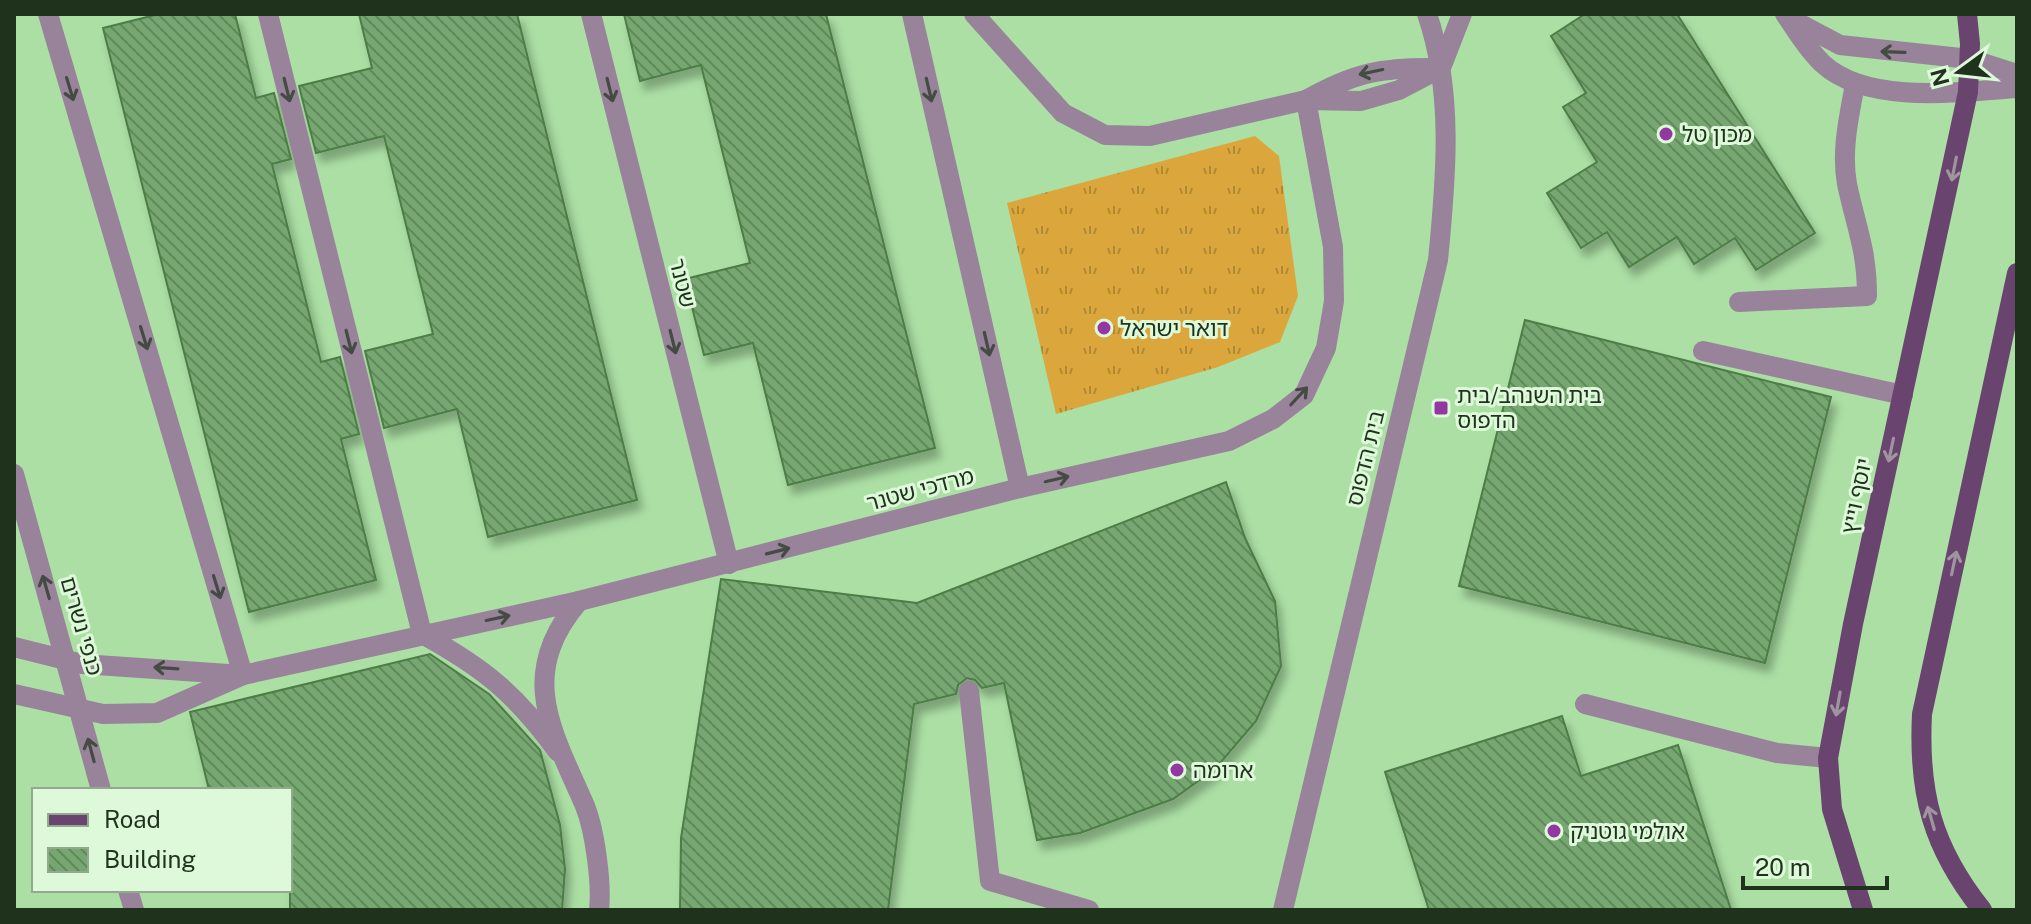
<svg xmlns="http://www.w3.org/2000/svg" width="2031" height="924" font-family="'Public Sans','Noto Sans Hebrew',sans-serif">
  <defs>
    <pattern id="grass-tufts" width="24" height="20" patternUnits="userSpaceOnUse" patternTransform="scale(2)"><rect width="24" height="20" fill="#dba73c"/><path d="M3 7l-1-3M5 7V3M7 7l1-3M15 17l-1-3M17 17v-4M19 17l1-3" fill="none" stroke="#b18932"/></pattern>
    <pattern id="building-back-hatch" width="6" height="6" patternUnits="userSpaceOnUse" patternTransform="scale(2)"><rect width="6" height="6" fill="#76a770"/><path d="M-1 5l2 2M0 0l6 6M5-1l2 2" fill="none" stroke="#60895b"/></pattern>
    <filter id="shadow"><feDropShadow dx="5" dy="9" stdDeviation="4" flood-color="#0004"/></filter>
  </defs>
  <rect width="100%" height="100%" fill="#abdfa4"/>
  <path fill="url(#grass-tufts)" d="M1255,136L1279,156L1298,296L1280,342L1218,367L1056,414L1007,203Z"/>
  <g fill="url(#building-back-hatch)" stroke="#4d7d47" stroke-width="2" filter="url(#shadow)">
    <path d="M159,14H235L256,98L274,93L291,159L272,164L321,362L340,357L359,434L341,439L376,580L249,612L103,28Z"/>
    <path d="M359,14H517L637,500L488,537L457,409L384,428L365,351L433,334L384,136L316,153L299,86L372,68Z"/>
    <path d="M624,14H826L935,448L788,485L753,343L704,355L685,279L750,263L701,65L640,81Z"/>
    <path d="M1585,14H1677L1815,233L1756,270L1735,238L1694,264L1677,237L1629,267L1607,232L1581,248L1547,193L1597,162L1563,107L1586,93L1551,36Z"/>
    <path d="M1525,320L1831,397L1765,663L1459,586Z"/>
    <path d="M1226,482L1245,538L1275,601L1281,666L1256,721L1215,769L1173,799L1080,833L1037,840L1004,683L982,688L975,680L967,678L958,685L956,694L914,704L888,910H680L681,838L721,579L917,603Z"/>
    <path d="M430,654L489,694L540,750L560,825L565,869L562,910H290V790H209L190,712Z"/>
    <path d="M1562,716L1581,776L1678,745L1731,910H1429L1385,772Z"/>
  </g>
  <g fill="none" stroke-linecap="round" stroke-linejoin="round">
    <g stroke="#98839b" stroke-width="20">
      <path d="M48,14L243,675"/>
      <path d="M268,14L422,634C484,668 516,694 558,752"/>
      <path d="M591,14L729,564"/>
      <path d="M912,14L1020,488"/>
      <path d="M974,14L1063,113L1105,135L1150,136L1306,100L1361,101L1399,90L1441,68"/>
      <path d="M1785,14C1797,31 1807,49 1823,64C1868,105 1961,92 2017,88"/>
      <path d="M1793,20L1840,45L1970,59L2017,74"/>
      <path d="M1441,68L1462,14"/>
      <path d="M1306,100C1355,72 1383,67 1439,68"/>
      <path d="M1739,302L1867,296C1867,249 1856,227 1847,184C1841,151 1849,117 1855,84"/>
      <path d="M1703,351L1903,395"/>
      <path d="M14,474L101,790"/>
      <path d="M579,601C516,675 552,730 585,806C595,831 602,884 599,910"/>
      <path d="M14,647L82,664L243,675"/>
      <path d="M969,691L990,881L1089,910"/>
      <path d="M14,694L103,714L157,713L243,675L579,601L1020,488L1229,441L1273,419L1304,395L1326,348L1334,301L1333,247L1306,100"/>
      <path d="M1585,704L1777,753L1828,758"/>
      <path d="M128,890L134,910"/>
      <path d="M1283,910L1438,260C1446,179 1454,92 1427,14"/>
    </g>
    <g stroke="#69446f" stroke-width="20">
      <path d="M1863,910L1832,809L1828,758L1853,624L1968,92L1970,44L1967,14"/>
      <path d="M1982,910C1932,847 1918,793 1922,714L2017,273"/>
    </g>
  </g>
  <defs><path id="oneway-shaft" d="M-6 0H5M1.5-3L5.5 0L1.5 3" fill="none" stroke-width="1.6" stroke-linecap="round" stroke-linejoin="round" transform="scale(2)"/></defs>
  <g stroke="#434b42">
    <use href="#oneway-shaft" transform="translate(1893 52) rotate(-178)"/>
    <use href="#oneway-shaft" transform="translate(1371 72) rotate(168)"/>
    <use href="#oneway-shaft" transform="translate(70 89) rotate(73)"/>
    <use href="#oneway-shaft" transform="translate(287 90) rotate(76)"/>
    <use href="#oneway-shaft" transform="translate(610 90) rotate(76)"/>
    <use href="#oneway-shaft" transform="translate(929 90) rotate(77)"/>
    <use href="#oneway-shaft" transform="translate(144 338) rotate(73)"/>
    <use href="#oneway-shaft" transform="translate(349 342) rotate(76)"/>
    <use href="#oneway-shaft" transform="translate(673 342) rotate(76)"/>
    <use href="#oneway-shaft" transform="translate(987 344) rotate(77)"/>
    <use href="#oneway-shaft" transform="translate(1299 396) rotate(-47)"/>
    <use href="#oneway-shaft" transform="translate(1057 479) rotate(-13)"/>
    <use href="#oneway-shaft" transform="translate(778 551) rotate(-14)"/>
    <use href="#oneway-shaft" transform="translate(46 587) rotate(-106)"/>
    <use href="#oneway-shaft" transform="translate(217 587) rotate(73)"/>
    <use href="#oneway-shaft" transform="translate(498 618) rotate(-12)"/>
    <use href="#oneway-shaft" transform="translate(166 668) rotate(-176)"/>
    <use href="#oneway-shaft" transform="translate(91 750) rotate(-105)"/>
  </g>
  <g stroke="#9e959f">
    <use href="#oneway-shaft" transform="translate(1954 169) rotate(101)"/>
    <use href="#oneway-shaft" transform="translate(1891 450) rotate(102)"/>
    <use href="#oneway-shaft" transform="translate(1954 563) rotate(-78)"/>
    <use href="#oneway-shaft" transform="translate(1838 704) rotate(100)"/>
    <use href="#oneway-shaft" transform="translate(1931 818) rotate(-106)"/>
  </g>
  <g fill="#9337a2" stroke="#def8da" stroke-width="3">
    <circle cx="1666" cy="134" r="8"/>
    <circle cx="1104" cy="328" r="8"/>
    <rect x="1433" y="400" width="16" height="16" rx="4"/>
    <circle cx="1177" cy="770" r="8"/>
    <circle cx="1554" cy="831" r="8"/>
  </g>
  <g text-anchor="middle" stroke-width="6" stroke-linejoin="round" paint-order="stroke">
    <g font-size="22" fill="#1f331c" stroke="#def8da" text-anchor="start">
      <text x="1682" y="142">מכון טל</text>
      <text x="1120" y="336">דואר ישראל</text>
      <text x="1457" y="403">בית השנהב/בית<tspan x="1457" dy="25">הדפוס</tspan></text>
      <text x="1193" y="778">ארומה</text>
      <text x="1570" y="839">אולמי גוטניק</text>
    </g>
    <g font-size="22" fill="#1f331c" stroke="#def8da">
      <text transform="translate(683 283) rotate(76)" y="8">שטנר</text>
      <text transform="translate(1365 458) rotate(-76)" y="8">בית הדפוס</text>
      <text transform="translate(920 489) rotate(-15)" y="8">מרדכי שטנר</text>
      <text transform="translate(1856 496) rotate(-78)" y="8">יוסף וייץ</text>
      <text transform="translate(82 626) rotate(74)" y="8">כנפי נשרים</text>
    </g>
  </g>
  <rect width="2031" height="924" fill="none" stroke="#1f331c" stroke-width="32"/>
  <rect x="32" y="788" width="260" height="104" fill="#def8da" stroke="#92a98e" stroke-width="2"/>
  <rect x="48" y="814" width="40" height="12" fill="#69446f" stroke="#92a98e" stroke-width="2"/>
  <text x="104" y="828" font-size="24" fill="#1f331c">Road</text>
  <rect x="48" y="848" width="40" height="24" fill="url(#building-back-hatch)" stroke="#92a98e" stroke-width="2"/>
  <text x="104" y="868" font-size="24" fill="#1f331c">Building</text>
  <g transform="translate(1959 72) rotate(255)" stroke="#def8da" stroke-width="6" paint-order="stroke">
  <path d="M0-6L14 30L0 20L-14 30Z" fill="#1f331c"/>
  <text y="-12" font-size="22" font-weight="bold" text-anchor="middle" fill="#1f331c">N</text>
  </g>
  <path d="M1743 876v12h144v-12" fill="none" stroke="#1f331c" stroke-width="4"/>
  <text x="1755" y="876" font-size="24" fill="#1f331c" stroke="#def8da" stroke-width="6" paint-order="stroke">20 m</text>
</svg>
